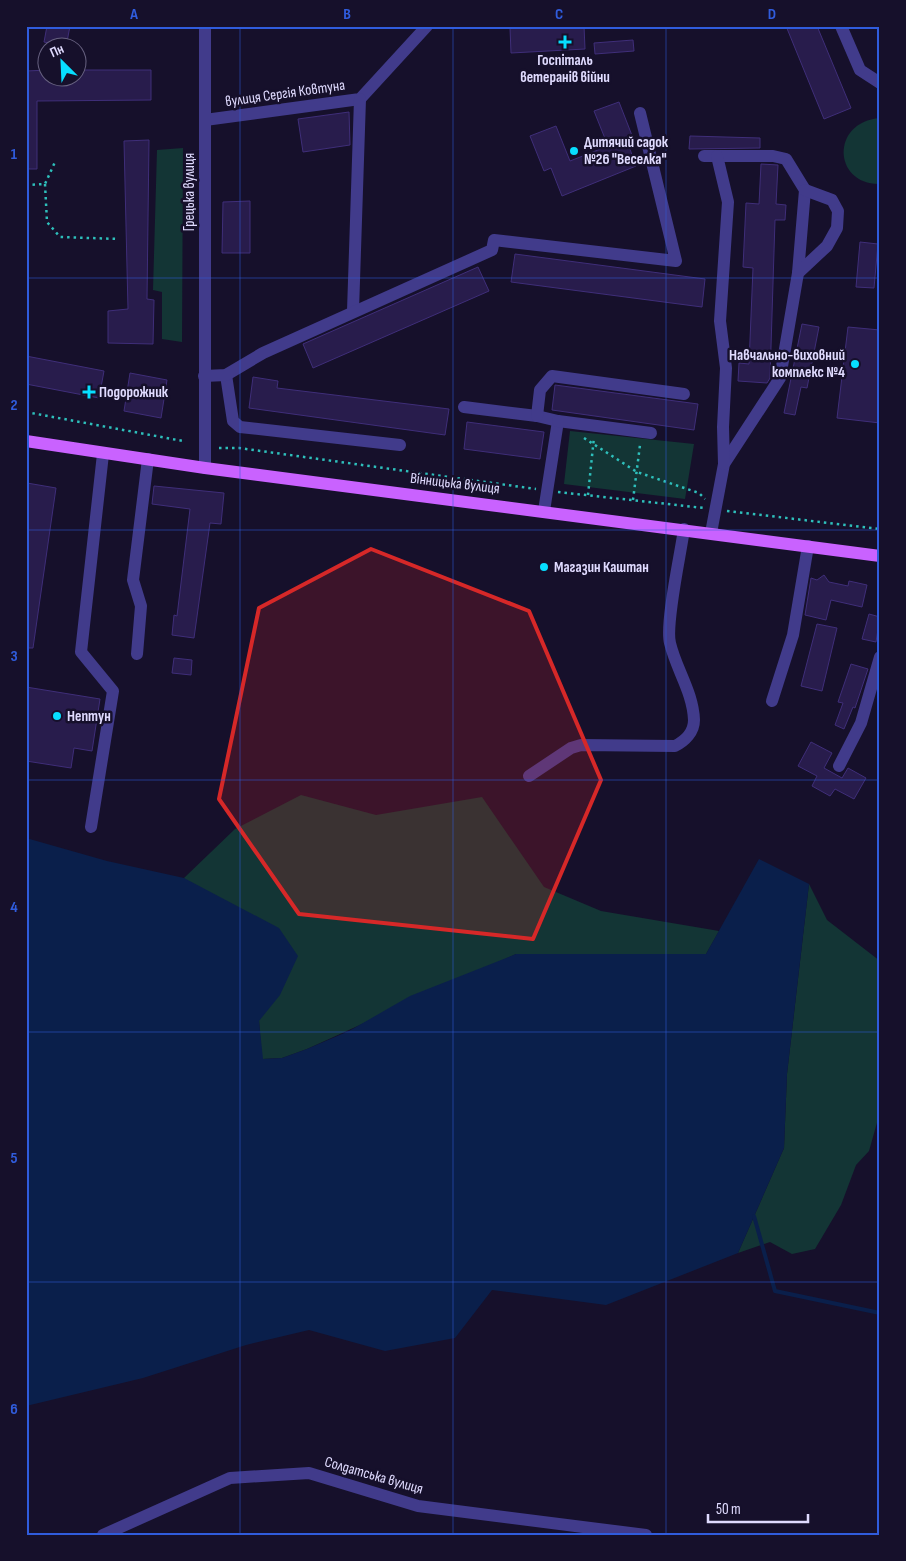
<svg xmlns="http://www.w3.org/2000/svg" width="906" height="1561" font-family="'Sofia Sans Condensed',sans-serif">
  <rect width="100%" height="100%" fill="#16102b"/>
  <g fill="#133535">
    <path d="M880,118V184C833,185 830,122 880,118Z"/>
    <path d="M183,148L182,342L162,339V292L153,290L157,150Z"/>
    <path d="M570,431L694,444L685,499L564,484Z"/>
    <path d="M301,795L376,815L482,797L544,887L601,911L719,931L706,954H516L307,1049L282,1058L262,1059L259,1021L184,878L235,829Z"/>
    <path d="M809,884L827,920L880,961V1112L869,1151L856,1165L841,1205L815,1249L792,1254L770,1242L738,1253L784,1148L787,1074Z"/>
  </g>
  <path fill="#0a1f4b" d="M26,838L107,861L184,878L279,928L298,956L280,995L259,1021L263,1059L282,1058L307,1049L349,1031L410,996L516,954H706L759,859L809,884L787,1074L784,1148L738,1253L606,1305L492,1290L455,1338L385,1351L309,1330L246,1345L143,1378L26,1406Z"/>
  <g fill="none" stroke-linecap="round" stroke-linejoin="round">
    <path stroke="#0a1f4b" stroke-width="4" d="M754,1216L775,1291L880,1313"/>
  </g>
  <g fill="#281c4c" stroke="#3f2e79">
    <path d="M47,26H70L66,47L44,42Z"/>
    <path d="M544,26H584L585,49L511,53L510,28Z"/>
    <path d="M786,26H817L851,108L824,119Z"/>
    <path d="M633,40L634,51L595,54L594,43Z"/>
    <path d="M48,70V78H78V70H151V100L37,101V169H26V71Z"/>
    <path d="M619,102L633,138L627,141L636,166L562,196L551,168L544,171L530,136L556,126L570,161L608,146L594,111Z"/>
    <path d="M349,112L350,145L303,152L298,119Z"/>
    <path d="M690,136L760,138V148L689,149Z"/>
    <path d="M149,140L147,299L154,300L153,344L108,343V311L128,309L124,141Z"/>
    <path d="M761,164L778,165L776,204L786,205L785,220H775L770,378L767,383L738,381L739,363L749,364L753,268L743,267L746,203L759,204Z"/>
    <path d="M250,201V253H222L223,202Z"/>
    <path d="M860,242L878,244L874,288L856,287Z"/>
    <path d="M515,254L705,279L702,307L511,282Z"/>
    <path d="M478,267L489,291L313,368L303,344Z"/>
    <path d="M802,324L819,327L807,388L801,387L795,415L784,413Z"/>
    <path d="M848,327L880,330V423L837,418Z"/>
    <path d="M26,356L104,371L99,398L26,384Z"/>
    <path d="M130,373L167,380L161,418L124,411Z"/>
    <path d="M253,377L278,381L277,388L449,409L445,435L249,408Z"/>
    <path d="M555,385L698,404L694,430L552,410Z"/>
    <path d="M467,422L544,432L540,459L464,449Z"/>
    <path d="M27,483L56,488L33,648H26Z"/>
    <path d="M154,486L224,493L221,524L210,523L194,638L172,635L174,615L177,616L190,509L152,504Z"/>
    <path d="M824,575L829,582L848,586L849,581L867,585L862,607L831,600L826,620L805,615L811,578L817,580Z"/>
    <path d="M869,614L880,617L876,642L862,639Z"/>
    <path d="M817,624L837,628L822,691L801,686Z"/>
    <path d="M174,658L192,660L191,675L172,673Z"/>
    <path d="M851,664L868,669L855,708L853,707L844,729L835,725L843,703L838,702Z"/>
    <path d="M26,687L100,699L92,751L74,748L71,768L26,761Z"/>
    <path d="M811,742L832,753L824,768L842,778L848,768L866,778L854,799L835,789L830,796L812,786L817,776L798,766Z"/>
  </g>
  <g fill="none" stroke-linecap="round" stroke-linejoin="round">
    <g stroke="#2ebfbb" stroke-width="2.5" stroke-dasharray="2.5 4" stroke-linecap="butt">
      <path d="M45,184L47,222L60,237L119,239"/>
      <path d="M26,185L45,184L55,162"/>
      <path d="M26,412L183,441"/>
      <path d="M584,438L637,472L699,493L705,499"/>
      <path d="M219,448H239L536,489"/>
      <path d="M558,492L704,508"/>
      <path d="M588,495L594,437"/>
      <path d="M633,500L640,445"/>
      <path d="M727,511L880,529"/>
    </g>
    <g stroke="#413b8b" stroke-width="12">
      <path d="M841,26L860,70L880,83"/>
      <path d="M205,120L360,99L427,26"/>
      <path d="M704,156H773L786,159L805,190L798,273L780,378L724,464L711,533"/>
      <path d="M717,156L728,202L720,321L726,368L723,427L724,464"/>
      <path d="M798,273L827,246L837,228L838,211L832,200L805,190"/>
      <path d="M353,311L360,99"/>
      <path d="M226,375L233,421L240,427L400,445"/>
      <path d="M204,376L226,375L263,353L492,250L494,240L676,261L640,113"/>
      <path d="M464,407L537,416L558,421L544,511"/>
      <path d="M537,416L540,390L552,376L684,394"/>
      <path d="M558,421L651,433"/>
      <path d="M205,468V26"/>
      <path d="M137,654L141,606L133,580L148,459"/>
      <path d="M772,701L793,635L808,546"/>
      <path d="M839,766L861,723L880,657"/>
      <path d="M529,776L571,748L581,745L675,746C685,741 694,732 694,720C693,692 676,669 670,643C665,624 681,552 684,529"/>
      <path d="M91,827L113,691L81,652L103,454"/>
      <path d="M103,1535L230,1478L309,1473L418,1506L646,1535"/>
    </g>
    <path stroke="#c962ff" stroke-width="12" d="M26,441L205,468L880,556"/>
  </g>
  <path fill="#d62828" fill-opacity="0.2" stroke="#d62828" stroke-width="4" stroke-linejoin="round" d="M371,549L529,611L601,780L533,939L299,914L219,799L259,608Z"/>
  <path fill="none" stroke="#305cdc" stroke-width="1" stroke-opacity="0.55" d="M240,26V1535M453,26V1535M666,26V1535M26,278H880M26,530H880M26,780H880M26,1032H880M26,1282H880"/>
  <g fill="#07deff" stroke="#16102b" stroke-width="2">
    <path d="M562.5 34.5h5v5h5v5h-5v5h-5v-5h-5v-5h5z"/>
    <circle cx="574" cy="151" r="5"/>
    <circle cx="855" cy="364" r="5"/>
    <path d="M86.5 384.5h5v5h5v5h-5v5h-5v-5h-5v-5h5z"/>
    <circle cx="544" cy="567" r="5"/>
    <circle cx="57" cy="716" r="5"/>
  </g>
  <g text-anchor="middle" stroke-width="5" stroke-linejoin="round" paint-order="stroke">
    <g font-size="15" font-weight="bold" fill="#e0dbff" stroke="#16102b" text-anchor="start">
      <text x="565" y="65" text-anchor="middle">Госпіталь<tspan x="565" dy="17">ветеранів війни</tspan></text>
      <text x="584" y="147">Дитячий садок<tspan x="584" dy="17">№26 "Веселка"</tspan></text>
      <text x="845" y="360" text-anchor="end">Навчально-виховний<tspan x="845" dy="17">комплекс №4</tspan></text>
      <text x="99" y="397">Подорожник</text>
      <text x="554" y="572">Магазин Каштан</text>
      <text x="67" y="721">Нептун</text>
    </g>
    <g font-size="15" fill="#e0dbff" stroke="#16102b">
      <text transform="translate(285 93) rotate(-8)" y="5">вулиця Сергія Ковтуна</text>
      <text transform="translate(189 192) rotate(-90)" y="5">Грецька вулиця</text>
      <text transform="translate(455 483) rotate(7)" y="5">Вінницька вулиця</text>
      <text transform="translate(374 1475) rotate(16)" y="5">Солдатська вулиця</text>
    </g>
  </g>
  <rect width="906" height="1561" fill="none" stroke="#16102b" stroke-width="55"/>
  <g transform="translate(62 62) rotate(336)"><circle r="24" fill="#16102b" stroke="#676180"/>
  <path d="M0-4L9 19L0 12L-9 19Z" fill="#07deff"/>
  <text y="-8" font-size="14" font-weight="bold" text-anchor="middle" fill="#e0dbff">Пн</text>
  </g>
  <path d="M708 1514v8h100v-8" fill="none" stroke="#e0dbff" stroke-width="2.5"/>
  <text x="716" y="1514" font-size="15" fill="#e0dbff" stroke="#16102b" stroke-width="4" paint-order="stroke">50 m</text>
  <rect x="28" y="28" width="850" height="1506" fill="none" stroke="#305cdc" stroke-width="2"/>
  <g font-size="16" text-anchor="middle" font-weight="bold" fill="#305cdc">
    <text x="134" y="19">A</text>
    <text x="347" y="19">B</text>
    <text x="559" y="19">C</text>
    <text x="772" y="19">D</text>
    <text x="14" y="159">1</text>
    <text x="14" y="410">2</text>
    <text x="14" y="661">3</text>
    <text x="14" y="912">4</text>
    <text x="14" y="1163">5</text>
    <text x="14" y="1414">6</text>
  </g>
</svg>
